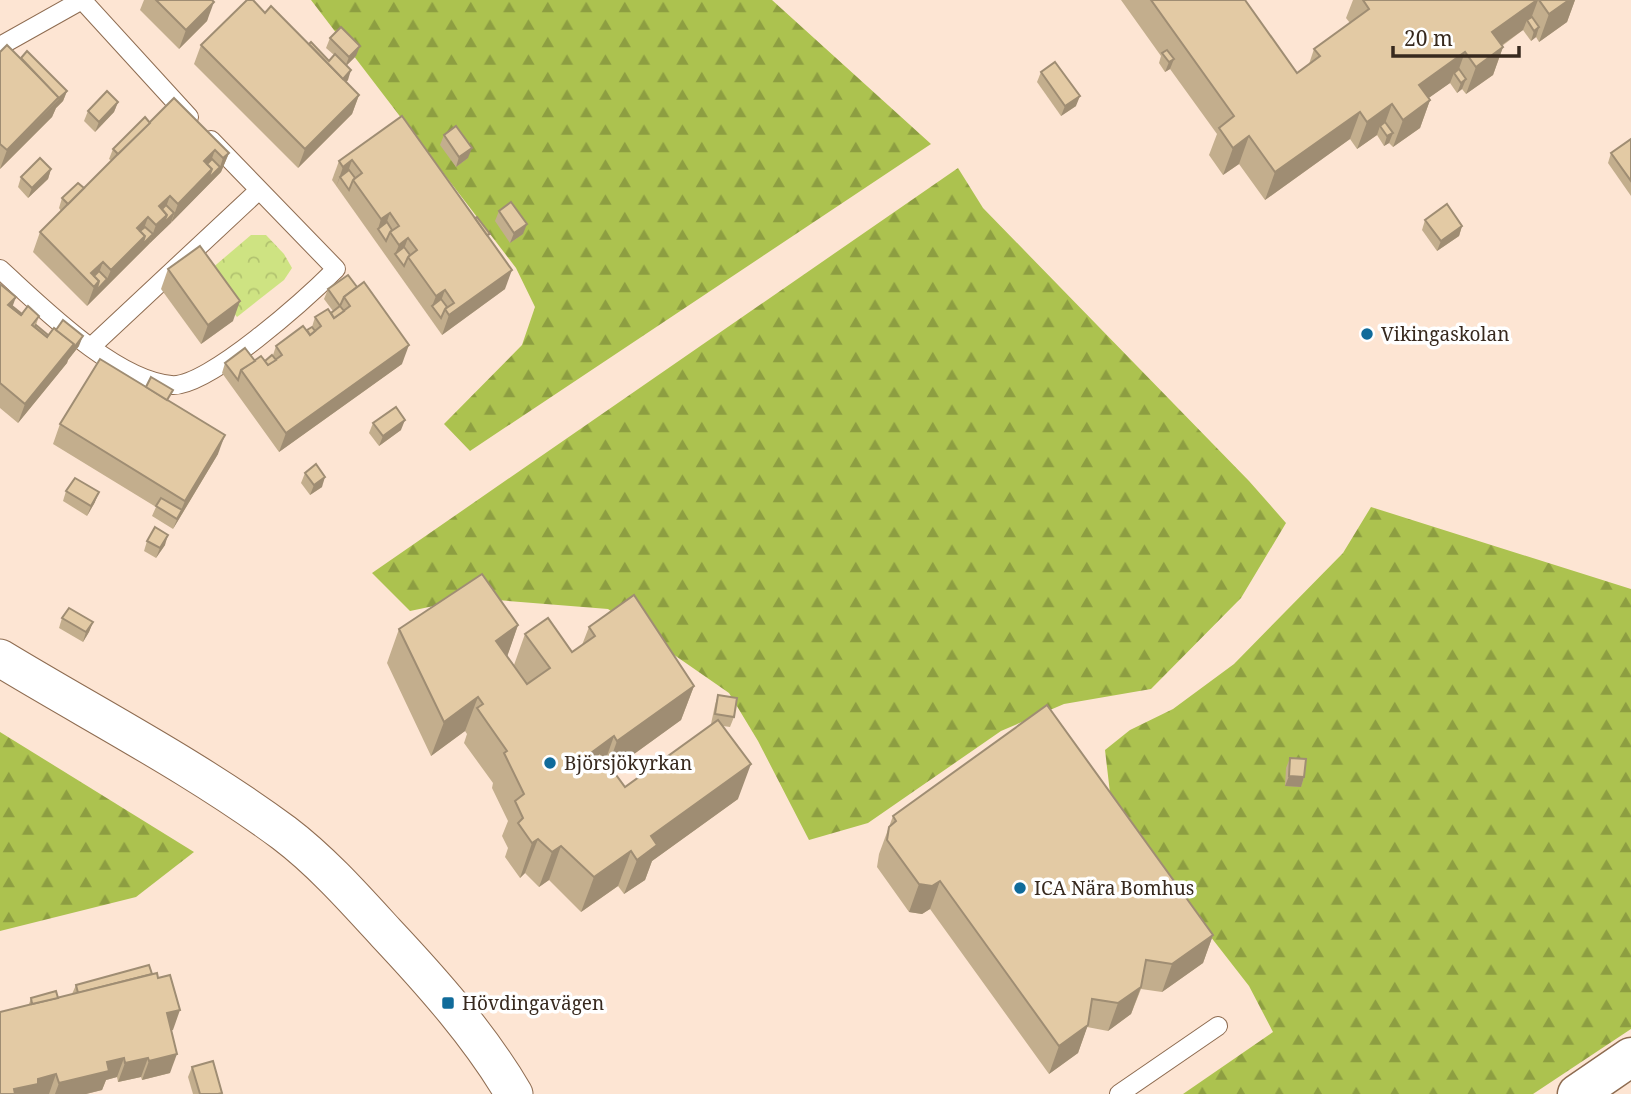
<svg xmlns="http://www.w3.org/2000/svg" width="1631" height="1094" font-family="'Noto Serif',serif">
  <defs>
    <pattern id="forest-firs" width="22" height="20" patternUnits="userSpaceOnUse" patternTransform="scale(1.75)"><rect width="22" height="20" fill="#acc24f"/><path d="M5 1l3.5 6h-7zM16 11l3.5 6h-7z" fill="#8d9e41"/></pattern>
    <pattern id="park-crowns" width="20" height="18" patternUnits="userSpaceOnUse" patternTransform="scale(1.75)"><rect width="20" height="18" fill="#cee382"/><path d="M2 6a3 3 0 1 1 6 0M12 15a3 3 0 1 1 6 0" fill="none" stroke="#b2c370"/></pattern>
  </defs>
  <rect width="100%" height="100%" fill="#fde5d3"/>
  <g fill="url(#forest-firs)">
    <path d="M311,0H772L931,144L470,451L444,424L522,345L535,307L516,268Z"/>
    <path d="M958,168L983,208L1249,481L1286,523L1241,598L1151,689L1064,704L1001,731L868,823L809,840L758,741L729,693L608,609L472,598L410,611L372,573Z"/>
    <path d="M1371,507L1631,589V1029L1533,1094H1183L1273,1032L1249,986L1112,810L1105,750L1130,730L1173,709L1234,664L1343,553Z"/>
    <path d="M0,732L194,852L136,897L0,931Z"/>
  </g>
  <path fill="url(#park-crowns)" d="M251,235H266L284,254L292,268L284,280L237,317L204,275Z"/>
  <g fill="none" stroke-linecap="round" stroke-linejoin="round">
    <g stroke="#8e6c51" stroke-width="20">
      <g id="service">
        <path d="M83,1L189,117"/>
        <path d="M0,46L82,0"/>
        <path d="M0,269C41,306 114,380 171,385C207,389 309,296 336,269L211,140"/>
        <path d="M91,347L258,191"/>
        <path d="M1119,1094L1218,1026"/>
      </g>
    </g>
    <g stroke="#8e6c51" stroke-width="39">
      <path id="minor" d="M0,658C94,715 195,767 284,833C321,861 354,898 386,933C432,982 480,1036 514,1094"/>
    </g>
    <g stroke="#8e6c51" stroke-width="41">
      <path id="tertiary" d="M1577,1094L1631,1057"/>
    </g>
    <use href="#service" stroke="#fff" stroke-width="18"/>
    <use href="#minor" stroke="#fff" stroke-width="37"/>
    <use href="#tertiary" stroke="#fff" stroke-width="38"/>
  </g>
  <g fill="#c3ae8d">
    <path d="M144,0H212L207,21L179,49L140,10Z"/>
    <path d="M1121,0H1245L1297,73L1309,64L1314,49L1350,23L1346,18L1353,0H1575L1567,22L1539,42L1536,37L1531,41L1523,30L1502,46L1503,47L1493,75L1466,94L1462,89L1457,93L1450,83L1428,98L1430,100L1420,128L1393,147L1389,143L1384,146L1377,135L1357,149L1350,139L1265,200L1239,164L1223,175L1209,155L1217,134L1170,69L1165,72L1159,63L1161,56Z"/>
    <path d="M265,13L329,61L334,55L326,48L330,38L356,56L347,65L348,80L346,82L359,95L352,114L298,168L194,64L201,45Z"/>
    <path d="M0,52L21,58L67,91L63,101L56,108L52,117L0,169Z"/>
    <path d="M1041,72L1076,106L1061,116L1037,82Z"/>
    <path d="M118,102L114,112L95,132L84,121L88,111Z"/>
    <path d="M402,116L488,237L505,289L442,335L332,180L339,161Z"/>
    <path d="M150,123L229,153L221,172L87,306L33,252L40,232L61,211L59,208L62,198L84,188L112,161L109,159L113,149Z"/>
    <path d="M444,135L468,158L456,167L440,145Z"/>
    <path d="M1631,139V196L1608,163L1611,153Z"/>
    <path d="M51,169L48,179L28,198L18,187L21,177Z"/>
    <path d="M499,211L523,234L510,243L495,221Z"/>
    <path d="M1425,220L1462,226L1459,236L1437,251L1422,230Z"/>
    <path d="M168,269L233,321L201,344L161,289Z"/>
    <path d="M348,275L402,364L279,452L222,373L225,363L265,361L273,355L276,346L307,330L312,327L315,317L333,311L324,299L328,289Z"/>
    <path d="M0,284L12,306L22,314L39,316L36,325L48,335L79,346L68,360L67,363L18,423L0,408Z"/>
    <path d="M169,401L218,454L173,529L152,516L156,507L53,444L60,424Z"/>
    <path d="M373,423L401,430L379,446L369,433Z"/>
    <path d="M305,473L322,487L310,495L301,483Z"/>
    <path d="M66,491L95,502L87,516L63,501Z"/>
    <path d="M147,541L165,545L156,558L144,551Z"/>
    <path d="M62,618L93,622L89,632L83,642L59,628Z"/>
    <path d="M518,625L507,656L514,665L525,634L572,652L582,645L589,627L694,686L681,720L612,770L625,787L712,724H711L715,705L718,695L734,717L730,727L723,726L738,799L652,861L645,880L624,894L618,886L581,912L549,880L539,887L525,873L520,878L505,857L508,848L502,836L508,821L492,788L493,783L464,743L467,734L465,731L431,756L387,663L399,629Z"/>
    <path d="M1290,758L1304,777L1301,787L1285,786L1286,768Z"/>
    <path d="M893,816L1213,935L1203,963L1162,992L1141,989L1131,1014L1108,1031L1087,1027L1078,1053L1049,1074L930,909L922,914L909,912L877,867L879,854Z"/>
    <path d="M152,974L173,1030H171L170,1073L142,1080L141,1077L118,1082L117,1077L106,1080L102,1090L86,1094H0L31,998H58L72,994L76,985Z"/>
    <path d="M192,1067L222,1094H193L188,1077Z"/>
  </g>
  <g fill="#9f8d73">
    <path d="M1537,0H1538L1529,24L1527,20L1523,30L1489,54L1492,32Z"/>
    <path d="M1569,0H1575L1567,22L1539,42L1549,14Z"/>
    <path d="M214,2L207,21L179,49L186,30Z"/>
    <path d="M1539,27L1536,37L1531,41L1534,31Z"/>
    <path d="M360,46L356,56L345,67L349,57Z"/>
    <path d="M1503,47L1493,75L1466,94L1476,67Z"/>
    <path d="M1465,52L1456,77L1454,73L1450,83L1416,107L1419,85Z"/>
    <path d="M1174,59L1170,69L1165,72L1169,62Z"/>
    <path d="M351,70L348,80L333,95L337,85Z"/>
    <path d="M1466,79L1462,89L1457,93L1461,83Z"/>
    <path d="M67,91L63,101L56,108L52,117L0,169L7,150Z"/>
    <path d="M359,95L352,114L298,168L305,149Z"/>
    <path d="M1080,96L1076,106L1061,116L1065,106Z"/>
    <path d="M1430,100L1420,128L1393,147L1403,120Z"/>
    <path d="M118,102L114,112L95,132L99,122Z"/>
    <path d="M1392,104L1383,129L1380,126L1377,135L1357,149L1367,122Z"/>
    <path d="M1360,112L1350,139L1265,200L1275,172Z"/>
    <path d="M1393,133L1389,143L1384,146L1387,136Z"/>
    <path d="M1249,136L1239,164L1223,175L1233,148Z"/>
    <path d="M472,148L468,158L456,167L459,157Z"/>
    <path d="M215,150L208,169L204,161Z"/>
    <path d="M229,153L221,172L171,223L178,204L212,169L220,167L223,158Z"/>
    <path d="M352,160L345,180L340,177L336,187L343,167Z"/>
    <path d="M51,169L48,179L28,198L32,188Z"/>
    <path d="M170,196L163,215L159,206Z"/>
    <path d="M174,213L171,223L149,244L156,225L167,215Z"/>
    <path d="M390,213L383,232L378,229L381,219Z"/>
    <path d="M148,217L141,237L137,228Z"/>
    <path d="M527,224L523,234L510,243L514,233Z"/>
    <path d="M1462,226L1459,236L1437,251L1441,241Z"/>
    <path d="M153,234L149,244L87,306L94,287L99,281L107,279L111,270L145,236Z"/>
    <path d="M408,238L401,257L395,254L399,245Z"/>
    <path d="M103,262L96,281L91,273Z"/>
    <path d="M512,270L505,289L442,335L449,315Z"/>
    <path d="M445,290L438,309L432,306L436,296Z"/>
    <path d="M16,297L9,316L8,305Z"/>
    <path d="M240,301L233,321L201,344L208,325Z"/>
    <path d="M83,336L79,346L68,360L67,363L18,423L25,404L74,344Z"/>
    <path d="M409,345L402,364L279,452L286,433Z"/>
    <path d="M405,420L401,430L379,446L383,436Z"/>
    <path d="M225,435L218,454L173,529L185,501Z"/>
    <path d="M325,477L322,487L310,495L314,485Z"/>
    <path d="M99,492L95,502L87,516L91,506Z"/>
    <path d="M168,535L165,545L156,558L160,548Z"/>
    <path d="M93,622L89,632L83,642L86,632Z"/>
    <path d="M518,625L506,660L496,641Z"/>
    <path d="M694,686L681,720L605,775L617,741Z"/>
    <path d="M478,697L465,731L431,756L444,722Z"/>
    <path d="M614,736L602,770L591,753Z"/>
    <path d="M751,764L738,799L652,861L645,880L624,894L637,860L651,836Z"/>
    <path d="M1289,776L1304,777L1301,787L1285,786Z"/>
    <path d="M538,839L525,873L520,878L532,843Z"/>
    <path d="M561,846L549,880L539,887L552,852Z"/>
    <path d="M631,851L618,886L581,912L594,877Z"/>
    <path d="M940,881L930,909L922,914L909,912L919,884Z"/>
    <path d="M1213,935L1203,963L1162,992L1172,964Z"/>
    <path d="M1141,987L1131,1014L1108,1031L1118,1003Z"/>
    <path d="M180,1010L173,1030L160,1033L167,1013Z"/>
    <path d="M1088,1025L1078,1053L1049,1074L1059,1046Z"/>
    <path d="M177,1054L170,1073L142,1080L149,1061Z"/>
    <path d="M124,1058L117,1077L106,1080L102,1090L86,1094H55L59,1083L107,1062Z"/>
    <path d="M148,1058L141,1077L118,1082L125,1063Z"/>
    <path d="M56,1074L49,1094H12L14,1089L38,1079Z"/>
  </g>
  <g fill="#e3caa4" stroke="#9f8d73" stroke-width="2">
    <path d="M156,0H212L214,2L186,30Z"/>
    <path d="M247,0H253L265,13L271,6L359,95L305,149L201,45Z"/>
    <path d="M1151,0H1245L1297,73L1320,56L1314,49L1369,9L1363,0H1537L1492,32L1503,47L1476,67L1465,52L1419,85L1430,100L1403,120L1392,104L1367,122L1360,112L1275,172L1249,136L1233,148L1219,128L1234,116Z"/>
    <path d="M1539,0H1569L1549,14Z"/>
    <path d="M1532,17L1539,27L1534,31L1527,20Z"/>
    <path d="M341,27L360,46L349,57L330,38Z"/>
    <path d="M311,42L329,61L335,54L351,70L343,79L309,44Z"/>
    <path d="M7,45L59,97L7,150L0,144V52Z"/>
    <path d="M1167,50L1174,59L1169,62L1162,53Z"/>
    <path d="M27,51L67,91L59,98L21,58Z"/>
    <path d="M1055,62L1080,96L1065,106L1041,72Z"/>
    <path d="M1459,69L1466,79L1461,83L1454,73Z"/>
    <path d="M107,91L118,102L99,122L88,111Z"/>
    <path d="M174,98L229,153L223,158L215,150L204,161L212,169L178,204L170,196L159,206L167,215L156,225L148,217L137,228L145,236L111,270L103,262L91,273L99,281L94,287L40,232Z"/>
    <path d="M402,116L512,270L449,315L445,309L454,303L445,290L436,296L408,257L417,250L408,238L399,245L390,232L399,226L390,213L381,219L353,180L362,173L352,160L343,167L339,161Z"/>
    <path d="M145,117L150,123L118,154L113,149Z"/>
    <path d="M1385,122L1393,133L1387,136L1380,126Z"/>
    <path d="M456,126L472,148L459,157L444,135Z"/>
    <path d="M1631,139V181L1611,153Z"/>
    <path d="M40,158L51,169L32,188L21,177Z"/>
    <path d="M212,159L220,167L208,179L212,169L207,164Z"/>
    <path d="M349,170L355,178L353,180L349,190L340,177Z"/>
    <path d="M78,183L84,188L68,204L62,198Z"/>
    <path d="M511,202L527,224L514,233L499,211Z"/>
    <path d="M1447,204L1462,226L1441,241L1425,220Z"/>
    <path d="M166,205L174,213L163,224L167,215L162,209Z"/>
    <path d="M477,217L490,234L487,235L475,218Z"/>
    <path d="M387,222L392,230L390,232L386,241L378,229Z"/>
    <path d="M145,227L153,234L142,245L145,236L140,231Z"/>
    <path d="M200,246L240,301L208,325L168,269Z"/>
    <path d="M404,247L410,255L408,257L404,266L395,254Z"/>
    <path d="M99,271L107,279L96,291L99,281L94,276Z"/>
    <path d="M348,275L357,287L344,297L340,306L328,289Z"/>
    <path d="M364,282L409,345L286,433L241,370L261,356L268,365L282,355L276,346L303,326L310,335L321,326L315,317L328,309L334,318L350,306L344,297Z"/>
    <path d="M0,284L16,297L8,305L21,315L28,306L39,316L32,325L47,337L54,328L74,344L25,404L0,383Z"/>
    <path d="M441,299L447,307L445,309L441,318L432,306Z"/>
    <path d="M12,306L22,314L21,315L11,307Z"/>
    <path d="M340,306L344,311L334,318L331,313Z"/>
    <path d="M63,320L83,336L72,350L74,344L56,330Z"/>
    <path d="M36,325L48,335L47,337L35,327Z"/>
    <path d="M312,327L315,331L310,335L307,330Z"/>
    <path d="M245,348L255,361L241,370L238,380L225,363Z"/>
    <path d="M272,355L276,360L268,365L265,361Z"/>
    <path d="M100,359L225,435L185,501L60,424Z"/>
    <path d="M151,377L173,390L167,400L146,387Z"/>
    <path d="M396,407L405,420L383,436L373,423Z"/>
    <path d="M316,464L325,477L314,485L305,473Z"/>
    <path d="M75,478L99,492L91,506L66,491Z"/>
    <path d="M161,498L182,510L177,519L156,506Z"/>
    <path d="M155,527L168,535L160,548L147,541Z"/>
    <path d="M482,574L518,625L496,641L527,684L550,668L525,634L548,618L572,652L595,636L589,627L634,595L694,686L617,741L614,736L591,753L594,757L600,753L625,787L718,720L751,764L651,836L657,845L637,860L631,851L594,877L561,846L552,852L538,839L532,843L518,823L523,818L515,801L524,794L504,753L507,751L477,708L483,704L478,697L444,722L399,629Z"/>
    <path d="M69,608L93,622L86,632L62,618Z"/>
    <path d="M718,695L737,698L734,717L715,714Z"/>
    <path d="M1047,705L1213,935L1172,964L1146,960L1141,987L1118,1003L1092,999L1088,1025L1059,1046L940,881L932,886L919,884L887,840L889,827L896,821L893,816Z"/>
    <path d="M1290,758L1306,759L1304,777L1289,776Z"/>
    <path d="M149,965L152,974L78,993L76,985Z"/>
    <path d="M157,973L158,978L170,975L180,1010L167,1013L177,1054L149,1061L148,1058L125,1063L124,1058L107,1062L109,1071L59,1083L56,1074L38,1079V1084L14,1089L15,1094H0V1012Z"/>
    <path d="M56,991L58,998L32,1004L31,998Z"/>
    <path d="M213,1061L222,1093L218,1094H200L192,1067Z"/>
  </g>
  <g fill="#106b9a" stroke="#fff" stroke-width="2.5">
    <circle cx="1367" cy="334" r="7"/>
    <circle cx="550" cy="763" r="7"/>
    <circle cx="1020" cy="888" r="7"/>
    <rect x="441" y="996" width="14" height="14" rx="3.5"/>
  </g>
  <g text-anchor="middle" stroke-width="7" stroke-linejoin="round" paint-order="stroke">
    <g font-size="19" fill="#37291e" stroke="#fff" text-anchor="start">
      <text x="1381" y="341">Vikingaskolan</text>
      <text x="564" y="770">Björsjökyrkan</text>
      <text x="1034" y="895">ICA Nära Bomhus</text>
      <text x="462" y="1010">Hövdingavägen</text>
    </g>
  </g>
  <path d="M1393 46v10h126v-10" fill="none" stroke="#37291e" stroke-width="3.5"/>
  <text x="1404" y="46" font-size="21" fill="#37291e" stroke="#ffffff" stroke-width="5" paint-order="stroke">20 m</text>
</svg>
